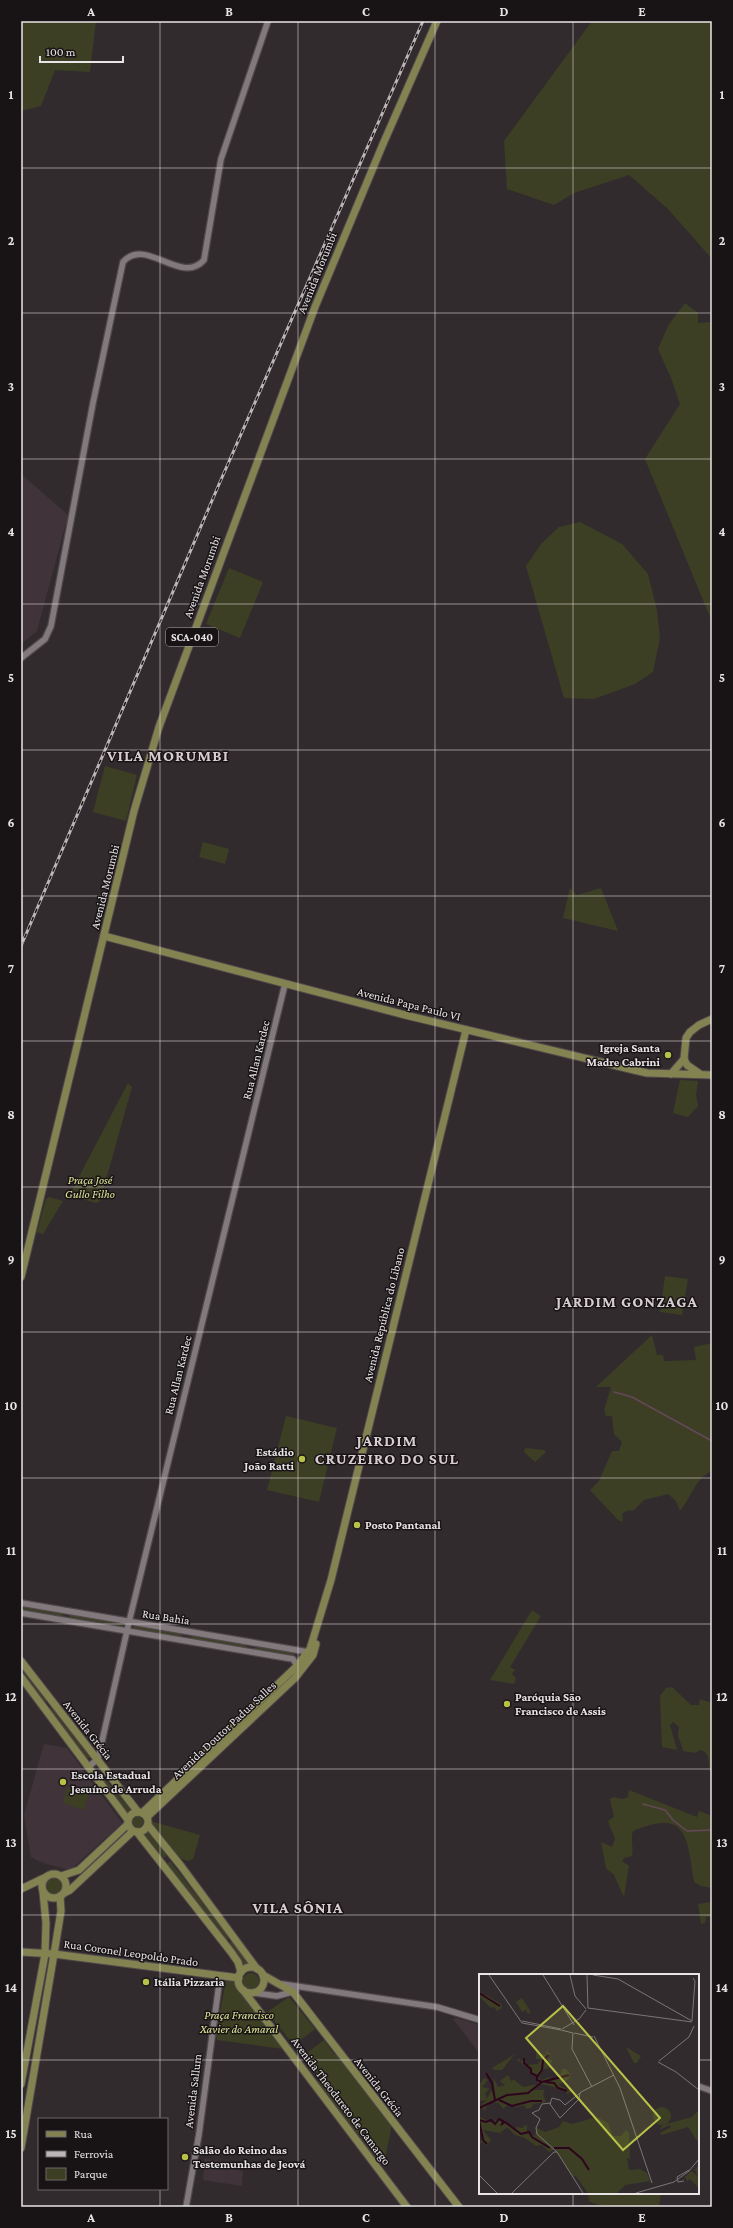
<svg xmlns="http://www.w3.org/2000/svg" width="733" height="2228" font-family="'Crimson Pro',serif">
  <rect width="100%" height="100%" fill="#322b2e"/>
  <g fill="#40343a">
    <path d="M21,474L68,515L37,631L21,644Z"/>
    <path d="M44,1744L67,1748L122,1823L70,1870L43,1863L31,1857L24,1815Z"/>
    <path d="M456,2018L480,2025V2054L453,2019Z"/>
    <path d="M205,2159L230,2162L229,2168L243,2171L242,2186L203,2180Z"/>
  </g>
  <g fill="#3c3f23">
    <path d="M21,21H96L90,72L55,70L41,106L21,111Z"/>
    <path d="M592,21H712V259L668,209L629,175L574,193L554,205L507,189L504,141Z"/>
    <path d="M685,303L698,313V323L712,322V622L645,459L680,404L671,378L658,349L669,324Z"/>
    <path d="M580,522L622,544L648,574L657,610L660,638L653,672L635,684L594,699L564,698L526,566L541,544L559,527Z"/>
    <path d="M229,568L263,582L240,638L206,624Z"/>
    <path d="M105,766L137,775L126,821L93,812Z"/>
    <path d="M203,842L229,849L225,864L199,857Z"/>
    <path d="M570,888L577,895L601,888L618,931L563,918Z"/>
    <path d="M680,1080L698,1081L696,1095L698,1106L688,1117L673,1113Z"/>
    <path d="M128,1083L132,1087L100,1201L97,1203L69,1196Z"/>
    <path d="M49,1197L63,1201L43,1234L37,1232L46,1199Z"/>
    <path d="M665,1276L688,1279L682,1315L660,1312Z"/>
    <path d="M652,1335L657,1355H663L664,1361L696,1360L694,1347L712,1343V1471C695,1478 691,1498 680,1511L676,1501L668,1494L644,1500L634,1510L626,1511L622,1514L623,1522L618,1520L590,1490L599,1481L612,1451H619L622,1442L614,1434L612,1416H606L604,1410L611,1387H596Z"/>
    <path d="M286,1416L337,1428L319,1502L267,1490Z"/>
    <path d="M525,1448L544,1450L546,1452L535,1462L524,1452Z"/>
    <path d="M21,1604L62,1611L64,1618L21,1611Z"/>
    <path d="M532,1610L541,1616L510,1667L515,1670L512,1674L516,1678L514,1684L490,1680Z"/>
    <path d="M70,1614L120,1622L123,1626L122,1628L69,1619Z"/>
    <path d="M134,1625L181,1632L182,1635L179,1638L133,1629Z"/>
    <path d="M192,1634L246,1643V1650L190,1640Z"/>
    <path d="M256,1645L293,1652L294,1654L293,1657L254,1650Z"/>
    <path d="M21,1664L47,1699L45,1702L42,1701L21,1673Z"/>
    <path d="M672,1687L691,1705H699L700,1699L712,1703V1773L710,1772C708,1763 711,1752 700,1750L696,1753L683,1751L678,1735L679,1727L673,1722L670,1725L677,1750L662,1747L660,1696L666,1688Z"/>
    <path d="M50,1706L90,1754V1758H85L50,1711Z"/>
    <path d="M95,1767L131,1810L128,1814L94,1769Z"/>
    <path d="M67,1787L89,1794L84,1810L63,1803Z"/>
    <path d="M629,1790L697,1817L699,1811L712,1816V1888L701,1886L694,1882C687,1838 688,1808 633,1831C630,1840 634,1847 632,1856L624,1858L622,1861L629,1866L624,1897L614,1875L606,1868L601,1842L612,1847L615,1839L608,1821L614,1817L610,1799L613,1797L623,1799L628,1797Z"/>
    <circle cx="137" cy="1822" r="6"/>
    <path d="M150,1821L200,1835L193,1859L188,1861L179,1858Z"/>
    <path d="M147,1830L166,1853V1857L162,1858L146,1838L143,1836L142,1834Z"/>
    <path d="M170,1861L229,1937L227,1941H225L166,1865Z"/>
    <circle cx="54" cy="1885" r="9"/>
    <path d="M712,1902V1917H706L705,1923L701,1924L698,1904Z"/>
    <path d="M232,1941L250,1964L241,1966L229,1944Z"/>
    <circle cx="251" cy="1981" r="8"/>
    <path d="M226,1980H230L234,1982L284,2047L283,2049L217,2040L216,2036Z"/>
    <path d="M289,1997L315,2029L294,2045L267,2012Z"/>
    <path d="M324,2040L334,2054L338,2056L392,2124L385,2160L377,2159L318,2082L319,2077L303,2056Z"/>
    <path d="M592,2193H661L659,2207C637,2207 608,2211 589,2201L588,2194Z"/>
  </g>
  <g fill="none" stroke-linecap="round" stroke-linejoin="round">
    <g stroke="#654859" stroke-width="1.5">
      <path d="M614,1392L632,1397L712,1441"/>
      <path d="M643,1804L665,1810L673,1820L687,1831L712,1830"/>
    </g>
    <g stroke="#50494c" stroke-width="8">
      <g id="minor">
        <path d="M21,658L45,639L51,626L93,403L123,262C146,236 181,286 204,260L221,159L268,21"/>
        <path d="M21,1603L308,1652"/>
        <path d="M21,1613L293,1659L297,1666"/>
        <path d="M88,1767L98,1759L129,1622L285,984"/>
        <path d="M282,1984L437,2007L480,2020"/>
        <path d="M255,1993L277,1996L296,1991"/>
        <path d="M698,2086L712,2091"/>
        <path d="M186,2207L199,2134L220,1977"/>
      </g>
    </g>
    <g stroke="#50494c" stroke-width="9">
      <g id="major">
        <path d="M104,936L405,1015L634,1070L647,1073L712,1075"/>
        <path d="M684,1059L687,1065L700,1074"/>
        <path d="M671,1074L684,1059L686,1038L690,1032L699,1025L712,1019"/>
        <path d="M21,1277L134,811L159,727L315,307L383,144L437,21"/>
        <path d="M21,1661L138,1812"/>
        <path d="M21,1677L128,1820"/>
        <circle cx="138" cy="1822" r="10"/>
        <path d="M142,1813L297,1666L310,1649L331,1580L466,1030"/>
        <path d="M147,1817L295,1678L313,1655L316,1644"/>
        <path d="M148,1825L181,1866L257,1969"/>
        <path d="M137,1832L231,1952L238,1962L241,1972"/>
        <circle cx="54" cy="1886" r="12"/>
        <path d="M61,1876L79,1870L128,1824"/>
        <path d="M21,1889L44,1878"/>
        <path d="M64,1893L70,1890L133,1831"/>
        <path d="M21,1952L54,1954L239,1978"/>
        <circle cx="251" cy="1980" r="13"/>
        <path d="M263,1975L293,1992L459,2207"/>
        <path d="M243,1990L407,2207"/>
        <path d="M21,2084L45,1954L46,1923L43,1892"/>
        <path d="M21,2148L54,1954L61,1911L60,1896"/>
      </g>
    </g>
    <use href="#minor" stroke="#82797c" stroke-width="5.5"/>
    <use href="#major" stroke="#828350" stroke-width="7"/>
    <g stroke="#bcb6b9" stroke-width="3">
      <path id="rail" d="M21,946L220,482L423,21"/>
    </g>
    <use href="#rail" stroke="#181416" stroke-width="1.5" stroke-dasharray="4.5" stroke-linecap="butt"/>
  </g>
  <path fill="none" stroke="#e9e4e6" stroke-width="1" stroke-opacity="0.55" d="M160,21V2119M298,21V2207M435,21V2207M573,21V1975M21,168H712M21,313H712M21,459H712M21,604H712M21,750H712M21,896H712M21,1041H712M21,1187H712M21,1332H712M21,1478H712M21,1624H712M21,1769H712M21,1915H712M21,2060H480M698,2060H712M160,2189V2207M573,2193V2207"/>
  <g fill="#b8c147" stroke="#181416" stroke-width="1.5">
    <circle cx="668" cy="1055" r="4"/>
    <circle cx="302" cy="1459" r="4"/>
    <circle cx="357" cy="1525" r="4"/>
    <circle cx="507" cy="1704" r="4"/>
    <circle cx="63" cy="1782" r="4"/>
    <circle cx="146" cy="1982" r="4"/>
    <circle cx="185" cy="2157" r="4"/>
  </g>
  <g text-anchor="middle" stroke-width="3" stroke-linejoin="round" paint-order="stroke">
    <rect fill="#181416" stroke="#aaa6a8" stroke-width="1" x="166" y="628" width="52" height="18" rx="3"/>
    <g font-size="11" font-weight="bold" fill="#e9e4e6">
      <text x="192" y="641">SCA-040</text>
    </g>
    <g font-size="12" fill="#e9e4e6" stroke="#181416">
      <text transform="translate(317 273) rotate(-68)" y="4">Avenida Morumbi</text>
      <text transform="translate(202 577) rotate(-70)" y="4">Avenida Morumbi</text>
      <text transform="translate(105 887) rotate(-76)" y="4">Avenida Morumbi</text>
      <text transform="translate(409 1004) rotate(14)" y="4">Avenida Papa Paulo VI</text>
      <text transform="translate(256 1060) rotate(-76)" y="4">Rua Allan Kardec</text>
      <text transform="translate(384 1315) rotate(-76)" y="4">Avenida República do Libano</text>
      <text transform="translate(178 1375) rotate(-76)" y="4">Rua Allan Kardec</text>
      <text transform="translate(166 1617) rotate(9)" y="4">Rua Bahia</text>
      <text transform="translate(88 1730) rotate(52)" y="4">Avenida Grécia</text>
      <text transform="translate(224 1730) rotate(-43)" y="4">Avenida Doutor Padua Salles</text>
      <text transform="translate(131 1953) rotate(8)" y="4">Rua Coronel Leopoldo Prado</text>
      <text transform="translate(379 2087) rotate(52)" y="4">Avenida Grécia</text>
      <text transform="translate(193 2091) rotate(-83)" y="4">Avenida Sallum</text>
      <text transform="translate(341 2101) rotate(53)" y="4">Avenida Theodureto de Camargo</text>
    </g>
    <g font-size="12" font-weight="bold" fill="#e9e4e6" stroke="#181416" text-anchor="start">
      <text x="660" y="1052" text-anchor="end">Igreja Santa<tspan x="660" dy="14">Madre Cabrini</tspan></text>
      <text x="294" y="1456" text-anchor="end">Estádio<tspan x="294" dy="14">João Ratti</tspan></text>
      <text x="365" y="1529">Posto Pantanal</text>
      <text x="515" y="1701">Paróquia São<tspan x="515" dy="14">Francisco de Assis</tspan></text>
      <text x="71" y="1779">Escola Estadual<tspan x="71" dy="14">Jesuíno de Arruda</tspan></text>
      <text x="154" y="1986">Itália Pizzaria</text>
      <text x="193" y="2154">Salão do Reino das<tspan x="193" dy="14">Testemunhas de Jeová</tspan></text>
    </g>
    <g font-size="12" font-style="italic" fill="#dde596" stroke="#181416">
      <text x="90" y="1184">Praça José<tspan x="90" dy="14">Gullo Filho</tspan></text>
      <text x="239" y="2019">Praça Francisco<tspan x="239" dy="14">Xavier do Amaral</tspan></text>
    </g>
    <g font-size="16" font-weight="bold" letter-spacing="1" fill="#d8ced2" stroke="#181416">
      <text x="168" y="761">VILA MORUMBI</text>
      <text x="627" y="1307">JARDIM GONZAGA</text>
      <text x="387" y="1446">JARDIM<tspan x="387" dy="18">CRUZEIRO DO SUL</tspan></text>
      <text x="298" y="1913">VILA SÔNIA</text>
    </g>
  </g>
  <g transform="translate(479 1974)">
    <rect width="220" height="220" fill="#322b2e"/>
    <path d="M0,16L4,22L7,21L22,30L23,34L18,37L15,33L12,34L0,22ZM43,24L52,38L49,40L47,36L43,38L37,28ZM147,73L162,82L158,89H155ZM67,76L72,81L65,84V87L72,85L74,88L69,91L71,94L65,95L59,104L63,106L70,103L73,105L81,102L83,95H87L91,100L90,105L80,111L93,118L87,120L88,116L62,110L55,116H66L64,120L67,128L54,130L52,134L48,135L45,131L37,133L29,131L24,135L20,129L11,128L5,137L3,132L0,133L8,126L0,127V111L5,104L9,106L3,113L11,115L6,119L8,125L12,117L14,118L15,104L19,113L26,111L21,107L29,101L33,108L34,105L44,113L59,110L57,102L51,99V95L38,86L40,84L42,88L45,83L47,91L59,90L62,85H57V79H63L60,82L64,80L68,82ZM36,80L23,96H15L13,94ZM174 142a9 9 0 1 1 18 0a9 9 0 1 1-18 0ZM220,136V166L218,167L209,153L183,161L181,159L192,153L191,151L180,156L184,151L213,143ZM0,143L16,150V146L20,145L36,155L37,153L45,154L44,152L48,151V158L56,162L58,154L66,158L80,153L84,147L93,150L118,143L129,149L134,162H142L147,156L150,159L151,185L148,184L150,196L161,195L168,199L171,207L146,211L138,219H109L97,202L94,203L76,175L70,178L63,171L57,172L46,164L36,161L28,153L21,159L4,156L12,166L7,172L4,168L0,170L5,163L0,156ZM220,190V214L211,205L208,207L206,203L212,197L219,202L216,196Z" fill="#3c3f23"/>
    <path fill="none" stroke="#2d051c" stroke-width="2" d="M0,19L21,32M45,84V89L52,95V99L58,102M7,99L13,109L16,126M63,108L58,106V103L63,96L64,86L70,81M66,108L75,109L79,114L88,117M20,126L33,132L52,127H63M0,134L28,121L49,119L63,108L90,101M0,146L7,148L12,146L16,150L20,145L24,147L23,150L26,148L42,160L50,158L53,163L71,174M0,146L4,166L8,170M75,174H90L103,185L110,196"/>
    <path fill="none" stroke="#7b7578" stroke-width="1" d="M10,1L43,49L82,56M64,1L95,51M91,1L96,22L107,35M108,1L109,34M114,1L139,5L213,47L216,7L214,4M109,34L213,48M43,47L82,55M83,55L100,45L107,36M82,56L94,59M94,59L93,75L113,113M95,59L114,63M115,62L141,114L173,209M180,87L210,63L215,52M179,88L197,98L220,116M101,119L100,125L81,144L71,130L73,124L81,126L86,131L101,119L102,118L135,101M72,129L63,130L60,136L53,139L61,145L57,154L58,160L78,178H75M78,178L104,219M0,201L18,219M205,207L199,208L198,203L210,196M33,219L75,178M157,219L195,208L210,197L220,185"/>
    <path fill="#b8c147" fill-opacity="0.15" stroke="#b8c147" stroke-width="2" d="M84,32L181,144L144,176L47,64Z"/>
    <rect width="220" height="220" fill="none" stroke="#e9e4e6" stroke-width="2"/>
  </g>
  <rect width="733" height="2228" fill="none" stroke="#181416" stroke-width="44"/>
  <rect x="38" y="2118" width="130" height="72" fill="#181416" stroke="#6c6769"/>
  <rect x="46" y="2131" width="20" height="6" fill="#828350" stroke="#6c6769"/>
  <text x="74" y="2138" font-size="12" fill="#e9e4e6">Rua</text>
  <rect x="46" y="2151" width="20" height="6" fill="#bcb6b9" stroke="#6c6769"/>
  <text x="74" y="2158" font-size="12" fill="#e9e4e6">Ferrovia</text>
  <rect x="46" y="2168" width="20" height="12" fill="#3c3f23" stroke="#6c6769"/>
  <text x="74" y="2178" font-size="12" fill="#e9e4e6">Parque</text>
  <path d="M40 56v6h83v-6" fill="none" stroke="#e9e4e6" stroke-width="2"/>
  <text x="46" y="56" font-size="12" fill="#e9e4e6" stroke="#181416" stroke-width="3" paint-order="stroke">100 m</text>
  <rect x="22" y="22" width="689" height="2184" fill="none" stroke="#e9e4e6" stroke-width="1.5"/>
  <g font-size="13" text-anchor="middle" font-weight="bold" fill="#e9e4e6">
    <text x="91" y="16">A</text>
    <text x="229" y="16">B</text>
    <text x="366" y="16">C</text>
    <text x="504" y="16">D</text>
    <text x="642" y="16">E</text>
    <text x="11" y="99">1</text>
    <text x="722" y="99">1</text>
    <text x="11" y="245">2</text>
    <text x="722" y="245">2</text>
    <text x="11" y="391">3</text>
    <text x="722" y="391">3</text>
    <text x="11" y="536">4</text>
    <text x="722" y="536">4</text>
    <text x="11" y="682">5</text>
    <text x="722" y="682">5</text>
    <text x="11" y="827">6</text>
    <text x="722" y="827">6</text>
    <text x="11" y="973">7</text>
    <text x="722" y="973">7</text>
    <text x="11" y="1119">8</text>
    <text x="722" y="1119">8</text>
    <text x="11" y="1264">9</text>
    <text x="722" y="1264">9</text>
    <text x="11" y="1410">10</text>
    <text x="722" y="1410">10</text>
    <text x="11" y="1555">11</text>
    <text x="722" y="1555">11</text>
    <text x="11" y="1701">12</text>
    <text x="722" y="1701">12</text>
    <text x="11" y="1847">13</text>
    <text x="722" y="1847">13</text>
    <text x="11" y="1992">14</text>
    <text x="722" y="1992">14</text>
    <text x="11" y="2138">15</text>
    <text x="722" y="2138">15</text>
    <text x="91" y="2222">A</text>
    <text x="229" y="2222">B</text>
    <text x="366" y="2222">C</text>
    <text x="504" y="2222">D</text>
    <text x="642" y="2222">E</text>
  </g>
</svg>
